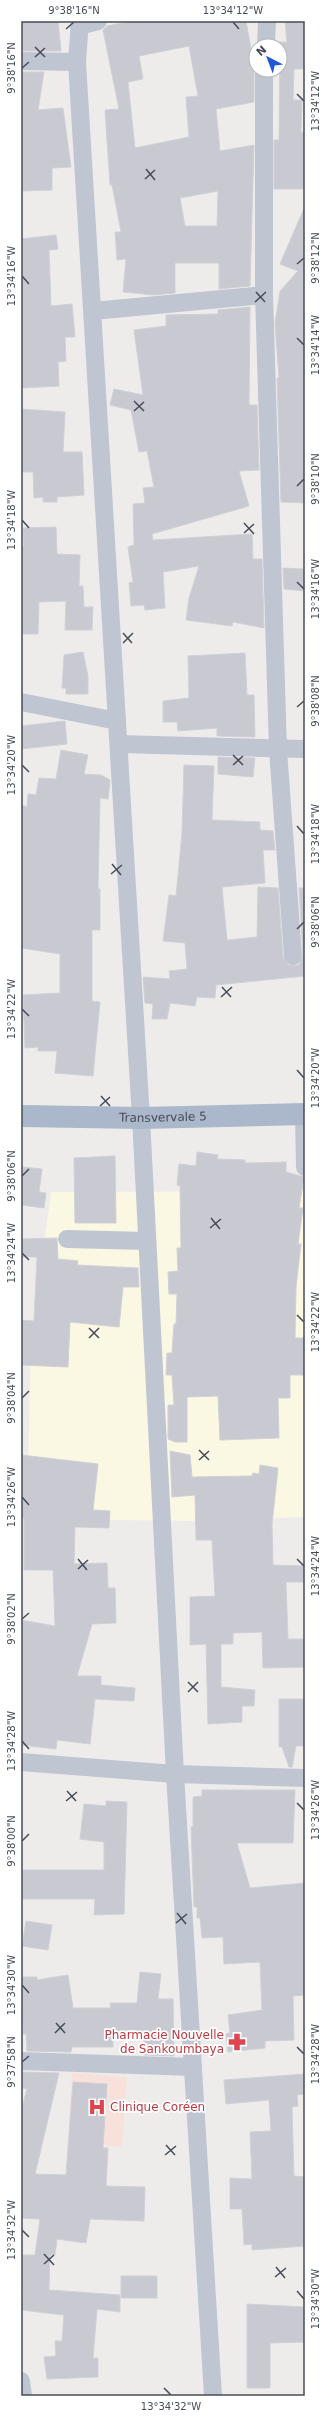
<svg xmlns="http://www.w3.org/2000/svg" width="326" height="2417" font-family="'DejaVu Sans',sans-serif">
  <rect width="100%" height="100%" fill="#eeeceb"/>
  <path fill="#faf7e3" d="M305,1191V1517L199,1521L27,1519L31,1343L51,1192Z"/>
  <path fill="#f9e1db" d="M72,2073L127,2077L122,2148L68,2138Z"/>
  <g fill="#c9cad1" stroke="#cfd1d7" fill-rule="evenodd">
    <path d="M21,21H58L61,51H21Z"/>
    <path d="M132,21H246L254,66V102L216,109L220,151L254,145L250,286L219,289V263H175V293L154,295L123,292L126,259L117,260L115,232H121L112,185H110L105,110L119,109L103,30L107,26ZM189,46L198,96L186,97L189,137L135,148L128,82L143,79L139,56ZM218,191L217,226H185L180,198Z"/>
    <path d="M285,21H305V69H294L293,100H302L301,132L305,133L304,189H274V140H279L280,46H278V42H287Z"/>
    <path d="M21,72H44L38,110L63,108L71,167L52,168V190L21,191Z"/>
    <path d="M305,206V503L281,502L277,378H279L275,323L280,291L298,271L280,264Z"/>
    <path d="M56,235L58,249L49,250L51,306L72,304L75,337H65L66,361L58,362L59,386L21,388V239Z"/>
    <path d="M250,307L249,405H257L259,470L239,471L249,506L152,534L153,540L252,534L253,559H262L264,628L233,622L232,626L186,620L189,598L199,566L163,572L165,608L145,610L144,605L131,606L129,583L133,582L128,547L134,545L133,504L145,503L143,488L154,487L147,451L139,452L131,410L110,405L114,389L143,395L134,330L166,326V315L218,314V310Z"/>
    <path d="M21,409L65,412L63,452H82L84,495L57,497V502H43V497L34,498L33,472H21Z"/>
    <path d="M56,527L57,554L80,555L79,586H83L84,607H93L92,630H65L66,601L39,602L38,634H21V546H24L23,528Z"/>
    <path d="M283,568L305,569V591L284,589Z"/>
    <path d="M83,652L88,676V694H66V688H62L64,655Z"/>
    <path d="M245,653L247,695H254L255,737L217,736V728L178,731L177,722H163V701L189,698L188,656Z"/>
    <path d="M65,721L67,744L21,749V726Z"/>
    <path d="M61,750L88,755L84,774L101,775L110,780L108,799L100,798L98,889H100V930H92V1001L100,1002L93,1076L55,1073L57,1051H38V1047L25,1048L23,995L60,993V954L21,948V805L27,807L28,794L36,795L39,778L56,779Z"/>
    <path d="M218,757L255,758L253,777L218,774Z"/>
    <path d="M184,765L214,766L212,820L260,822V830L273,831L275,850H263L265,883L222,887L227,940L257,937L258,887L278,888L283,957L288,965H299L303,955L299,888H305V976L216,985L215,998L197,997L195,1006L170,1003L167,1019H152L153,1004L145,1003L143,977L170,979L169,971L187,969L185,943L163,941L169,895L176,896L182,833Z"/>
    <path d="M197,1152L218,1155L217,1159L245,1160V1163L286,1162V1172L304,1177L299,1208H303L298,1244H301L296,1287L295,1338H305L304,1375H290V1398H278L279,1438L220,1440L218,1396L187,1397V1442H175L168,1439V1405H174L172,1375H166L167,1353H172L174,1324H176L177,1294H169L168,1272L178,1271L177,1248H181L180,1186L177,1185L179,1164L196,1166Z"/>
    <path d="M115,1156L116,1223H75L74,1158Z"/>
    <path d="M23,1167L42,1169L39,1192L46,1193L44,1208L21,1205Z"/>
    <path d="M57,1238L58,1259L78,1261L77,1265L138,1268L139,1287H123L119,1327L70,1322L68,1367L21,1365V1320L34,1321L37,1257H21V1239Z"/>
    <path d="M170,1451L190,1455L192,1477L252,1476L253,1473L259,1474L260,1465L278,1468L272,1524L273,1565L304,1566V1582H286L288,1639H305V1667L263,1668L262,1632L233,1633V1644H221V1687L255,1690L254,1706H242V1722L208,1724L206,1644L190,1645V1597L215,1596L212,1540H196L195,1495L172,1497Z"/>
    <path d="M21,1455L98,1464L93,1510L110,1511L109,1528L75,1527L74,1564L107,1563L108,1588H115L116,1623L92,1624L77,1676H101V1685L135,1688L134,1701L95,1699L90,1744L57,1740L56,1749L21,1745V1620L55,1626L53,1570H24V1518H21Z"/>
    <path d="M279,1699H305V1746H296L292,1767H289L282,1747H279Z"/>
    <path d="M202,1790H295L293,1843H237L250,1888L305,1883V1995L293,1996L294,2040L265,2041V2048L228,2052L226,2034L230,2033L228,2015L262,2010L260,1962L224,1964L223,1937L202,1938L200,1918H197V1907H194L191,1827H193V1797L202,1796Z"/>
    <path d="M106,1801L127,1802L124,1914L94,1915L95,1899H21V1870H104V1842L80,1839L84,1804L106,1806Z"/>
    <path d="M26,1921L52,1925L48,1950L22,1946Z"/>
    <path d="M140,1972L161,1974L158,1999H173L174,2056L144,2055V2036L113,2035V2047H72L71,2052L27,2051L26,2034H23L21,1977H37V1980L68,1975L73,2008H111L110,2003H137Z"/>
    <path d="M21,2072L59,2073L35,2174L66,2175L73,2082L107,2084L103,2148H108L106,2186L145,2187L144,2221L90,2219L86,2243L57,2239L55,2255H50L49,2290L120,2295V2312L97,2309L93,2358H98V2377L47,2379L44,2357L56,2356L55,2341H62L64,2315L21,2310L23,2287H21V2255H35L40,2219L21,2218V2111L27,2089L21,2088Z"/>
    <path d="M305,2074V2094L297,2095L298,2106L292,2107L294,2176L305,2177V2246L252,2250V2244L244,2245L242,2209H230V2178L252,2179L250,2132L271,2131L269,2100L226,2104L224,2080Z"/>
    <rect x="121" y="2276" width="36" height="22"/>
    <path d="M247,2304L305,2307V2342L270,2343V2388H247Z"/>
  </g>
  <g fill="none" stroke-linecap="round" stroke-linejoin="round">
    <g stroke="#bfc6d1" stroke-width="18">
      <path d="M80,21L77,62L141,1118L175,1774L213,2396"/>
      <path d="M79,26L98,21"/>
      <path d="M266,46L267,21"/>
      <path d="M21,61L77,62"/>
      <path d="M264,70V295L278,750L293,956"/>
      <path d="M93,311L264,295"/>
      <path d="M21,702L117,721"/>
      <path d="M119,744L305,749"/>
      <path d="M304,1114L305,1167"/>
      <path d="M67,1239L147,1241"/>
      <path d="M21,1762L175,1774L305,1778"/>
      <path d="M21,2061L193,2067"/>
      <path d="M21,2381L23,2396"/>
    </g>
    <path stroke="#abb7ca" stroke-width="22" id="s1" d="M21,1116L141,1118L305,1114"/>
  </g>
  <path fill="none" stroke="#454c58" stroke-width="1.5" d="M233,22L239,29M66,29L74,22M35,47L45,57M35,57L45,48M22,68L29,62M297,94L304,101M146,169L155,180M145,179L155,170M297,264L304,258M22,276L29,284M256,292L265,302M255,302L266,292M297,338L304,345M134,401L144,411M134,411L144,402M297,486L304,479M22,520L29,528M244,523L254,534M244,533L254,524M297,582L304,589M123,633L132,643M123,643L133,633M297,707L304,701M233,755L243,765M22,765L29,772M233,765L243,756M297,826L304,834M112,864L121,875M111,874L122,865M297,929L304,922M222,987L231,997M221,997L232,987M22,1009L29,1016M297,1070L304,1078M101,1096L110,1106M100,1106L110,1097M22,1176L29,1169M211,1218L220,1229M210,1228L221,1219M22,1253L29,1260M297,1315L304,1322M89,1328L99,1338M89,1338L99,1328M22,1398L29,1391M199,1450L209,1460M199,1460L209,1451M22,1497L29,1505M78,1559L87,1570M297,1559L304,1566M78,1569L88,1560M22,1619L29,1613M188,1682L198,1692M188,1692L198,1682M22,1741L29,1749M67,1791L76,1801M66,1801L77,1792M297,1803L304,1810M22,1841L29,1834M177,1913L186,1924M176,1923L187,1914M22,1985L29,1993M56,2023L65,2033M55,2033L65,2023M297,2047L304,2054M22,2062L29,2056M166,2145L175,2155M165,2155L176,2146M22,2230L29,2237M44,2254L54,2265M44,2264L54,2255M276,2267L285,2278M275,2277L286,2268M297,2291L304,2299M164,2388L171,2395"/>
  <defs>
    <g id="pharmacy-bare" transform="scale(1.38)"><path d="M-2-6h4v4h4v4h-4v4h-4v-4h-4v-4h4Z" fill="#e0444e" stroke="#fff" stroke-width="2.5" paint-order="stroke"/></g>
    <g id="hospital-bare" transform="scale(1.38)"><path d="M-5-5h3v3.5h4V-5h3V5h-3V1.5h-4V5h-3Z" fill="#e0444e" stroke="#fff" stroke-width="2.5" paint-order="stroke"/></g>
  </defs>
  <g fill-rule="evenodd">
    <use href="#pharmacy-bare" x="237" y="2042"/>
    <use href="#hospital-bare" x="97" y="2107"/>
  </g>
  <g text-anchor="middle" stroke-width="3.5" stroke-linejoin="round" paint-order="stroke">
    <g font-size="12" fill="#454c58" stroke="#fff">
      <text dy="4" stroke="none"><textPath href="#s1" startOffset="142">Transvervale 5</textPath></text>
    </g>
    <g font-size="12" fill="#be3a42" stroke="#fff" text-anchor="end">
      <text x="224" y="2039">Pharmacie Nouvelle<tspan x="224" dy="14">de Sankoumbaya</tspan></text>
      <text x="110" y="2111" text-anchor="start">Clinique Coréen</text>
    </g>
  </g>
  <rect width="326" height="2417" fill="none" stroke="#ffffff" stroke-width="44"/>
  <g transform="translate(268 58) rotate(318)"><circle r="19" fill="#ffffff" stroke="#b5b7bc"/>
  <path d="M0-3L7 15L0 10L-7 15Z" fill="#1f57d5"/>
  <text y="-6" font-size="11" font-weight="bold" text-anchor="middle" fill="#454c58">N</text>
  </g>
  <rect x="22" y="22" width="282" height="2373" fill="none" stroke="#454c58" stroke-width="1.5"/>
  <g font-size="10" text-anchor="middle" fill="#454c58">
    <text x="74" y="14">9°38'16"N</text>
    <text x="233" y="14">13°34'12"W</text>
    <text transform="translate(11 68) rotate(-90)" y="4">9°38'16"N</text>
    <text transform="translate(315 101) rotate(-90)" y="4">13°34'12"W</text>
    <text transform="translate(315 258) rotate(-90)" y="4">9°38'12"N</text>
    <text transform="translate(11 276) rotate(-90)" y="4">13°34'16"W</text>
    <text transform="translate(315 345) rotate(-90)" y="4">13°34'14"W</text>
    <text transform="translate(315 479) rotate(-90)" y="4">9°38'10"N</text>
    <text transform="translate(11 520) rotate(-90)" y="4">13°34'18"W</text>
    <text transform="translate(315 589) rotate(-90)" y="4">13°34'16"W</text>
    <text transform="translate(315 701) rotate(-90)" y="4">9°38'08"N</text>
    <text transform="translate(11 765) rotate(-90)" y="4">13°34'20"W</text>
    <text transform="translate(315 834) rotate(-90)" y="4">13°34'18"W</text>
    <text transform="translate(315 922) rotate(-90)" y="4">9°38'06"N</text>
    <text transform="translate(11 1009) rotate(-90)" y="4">13°34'22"W</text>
    <text transform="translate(315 1078) rotate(-90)" y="4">13°34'20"W</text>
    <text transform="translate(11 1176) rotate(-90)" y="4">9°38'06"N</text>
    <text transform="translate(11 1253) rotate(-90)" y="4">13°34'24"W</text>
    <text transform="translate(315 1322) rotate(-90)" y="4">13°34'22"W</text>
    <text transform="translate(11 1398) rotate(-90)" y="4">9°38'04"N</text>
    <text transform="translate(11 1497) rotate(-90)" y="4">13°34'26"W</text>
    <text transform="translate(315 1566) rotate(-90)" y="4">13°34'24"W</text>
    <text transform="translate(11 1619) rotate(-90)" y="4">9°38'02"N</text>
    <text transform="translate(11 1741) rotate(-90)" y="4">13°34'28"W</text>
    <text transform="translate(315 1810) rotate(-90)" y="4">13°34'26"W</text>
    <text transform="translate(11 1841) rotate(-90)" y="4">9°38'00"N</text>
    <text transform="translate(11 1985) rotate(-90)" y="4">13°34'30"W</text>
    <text transform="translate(315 2054) rotate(-90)" y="4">13°34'28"W</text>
    <text transform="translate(11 2062) rotate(-90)" y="4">9°37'58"N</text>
    <text transform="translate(11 2230) rotate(-90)" y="4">13°34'32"W</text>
    <text transform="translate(315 2299) rotate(-90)" y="4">13°34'30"W</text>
    <text x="171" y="2410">13°34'32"W</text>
  </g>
</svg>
